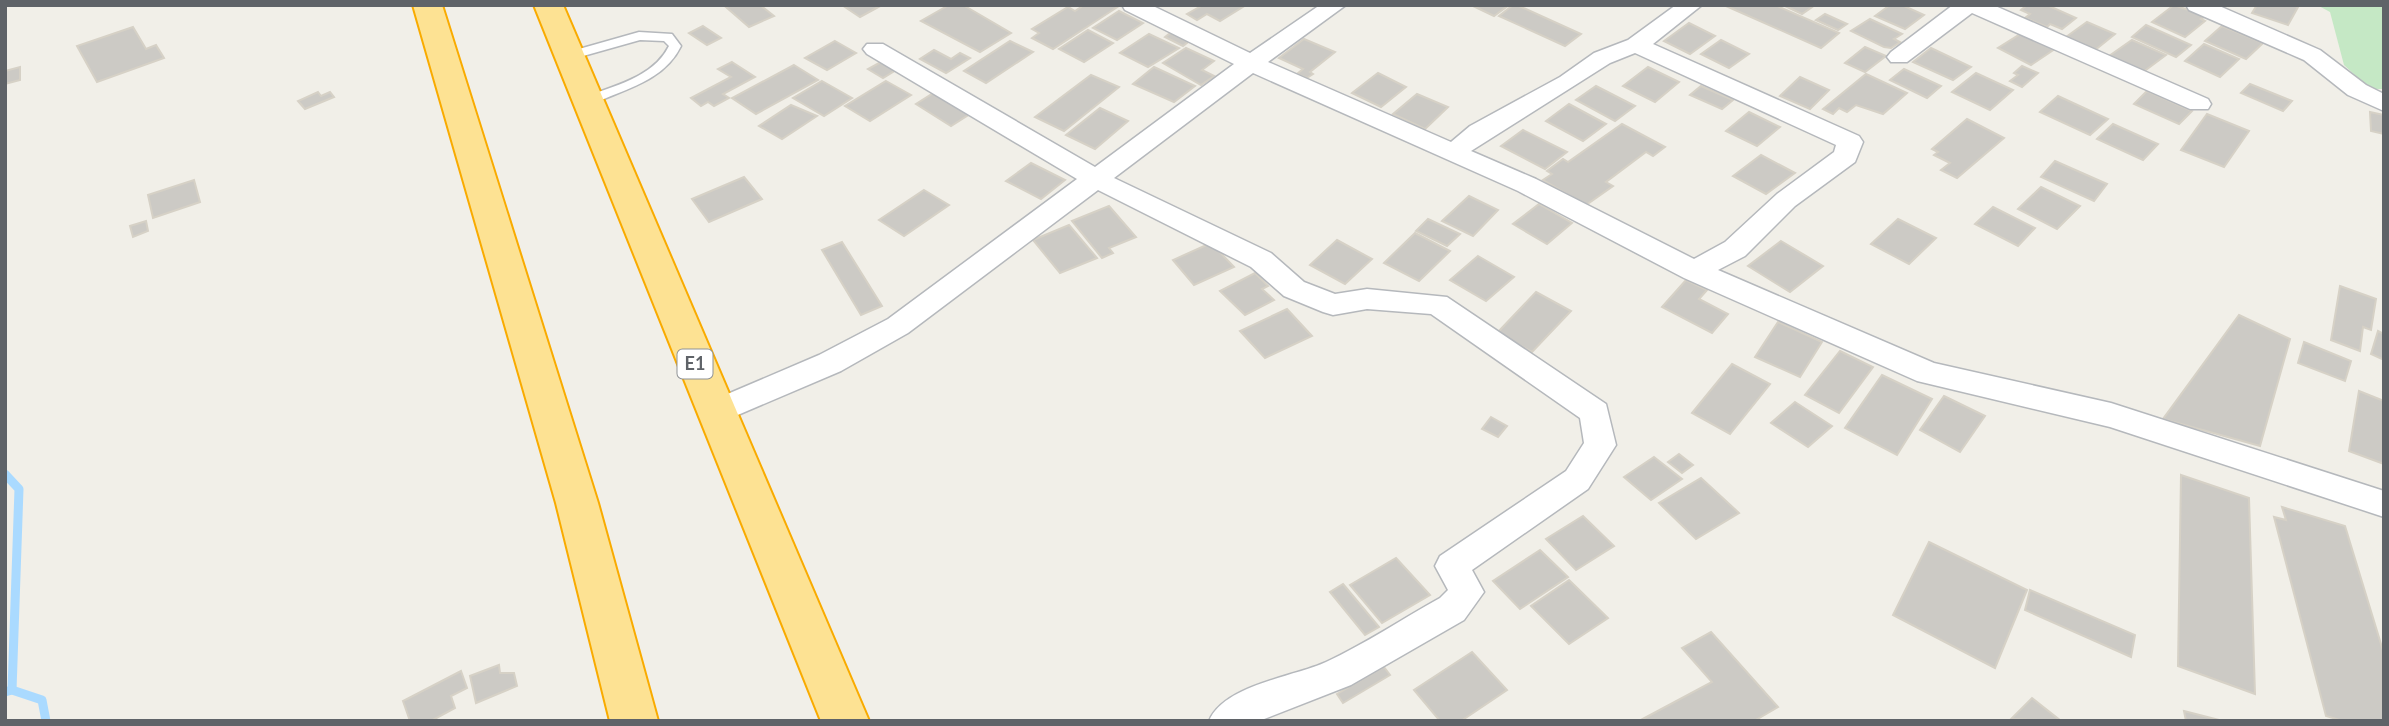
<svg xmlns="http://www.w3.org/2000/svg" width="2389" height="726" font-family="Lato,sans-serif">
  <rect width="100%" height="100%" fill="#f1efe8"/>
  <path fill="#c5e8c5" d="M2317,5H2384V89H2370L2344,65L2330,12Z"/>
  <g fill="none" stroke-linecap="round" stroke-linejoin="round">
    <g stroke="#aadaff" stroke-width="9">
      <path d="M5,474L19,489L12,690"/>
      <path d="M5,692L12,690L42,700L46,721"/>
    </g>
  </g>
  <g fill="#cccac5" stroke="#d6d1c6" stroke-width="2">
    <path d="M729,5H760L774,16L749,27L726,7Z"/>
    <path d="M842,5H882L860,17Z"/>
    <path d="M949,5H963L1011,33L980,52L921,21Z"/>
    <path d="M1084,5L1119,6L1053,49L1032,38L1039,33L1032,29L1068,7L1075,11Z"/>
    <path d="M1203,5H1246L1220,21L1207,14L1197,20L1187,14Z"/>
    <path d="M1471,5H1509L1494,16Z"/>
    <path d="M1513,5H1517L1581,34L1565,46L1499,16Z"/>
    <path d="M1775,5L1839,33L1821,48L1726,6Z"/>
    <path d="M1783,5H1815L1802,14Z"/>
    <path d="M1890,5H1902L1924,15L1905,29L1875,16Z"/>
    <path d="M2027,5H2047L2076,18L2062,29L2050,24L2047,27L2025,18L2030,14L2021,10Z"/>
    <path d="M2174,5L2206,16L2201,19L2205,21L2185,37L2152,22Z"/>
    <path d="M2257,5H2292L2298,7L2288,25L2252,13Z"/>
    <path d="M1119,11L1143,23L1117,40L1093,28Z"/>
    <path d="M1825,14L1847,24L1838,30L1816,20Z"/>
    <path d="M1870,19L1902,34L1894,39L1900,42L1891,48L1884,47L1851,31Z"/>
    <path d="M2087,22L2115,34L2095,50L2066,37Z"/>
    <path d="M1689,23L1715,36L1690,54L1664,41Z"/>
    <path d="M2146,25L2191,45L2176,57L2132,37Z"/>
    <path d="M703,26L721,38L707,45L689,33Z"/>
    <path d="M2222,26L2263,43L2246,59L2205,41Z"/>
    <path d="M133,27L146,49L156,45L164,58L97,82L77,46Z"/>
    <path d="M1088,30L1113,43L1084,62L1059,49Z"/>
    <path d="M1174,30L1192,39L1183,46L1165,37Z"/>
    <path d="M2022,33L2055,49L2031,65L1998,48Z"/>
    <path d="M1149,34L1179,48L1148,67L1120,53Z"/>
    <path d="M1304,39L1335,52L1310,72L1313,74L1307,78L1297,74L1303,69L1279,58Z"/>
    <path d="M1721,40L1749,54L1729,68L1701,54Z"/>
    <path d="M2132,40L2166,55L2143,72L2109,56Z"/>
    <path d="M835,41L856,53L827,70L805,58Z"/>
    <path d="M1010,41L1033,52L986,83L964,71Z"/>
    <path d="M2204,44L2239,59L2220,77L2185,61Z"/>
    <path d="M1865,47L1886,56L1865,72L1845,63Z"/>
    <path d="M1186,48L1214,61L1202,70L1214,76L1201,85L1163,63Z"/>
    <path d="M1931,48L1971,67L1953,80L1913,62Z"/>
    <path d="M934,50L951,59L960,53L970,58L946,73L920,59Z"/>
    <path d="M732,62L755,77L723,94L729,98L714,106L708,102L701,106L691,98L731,77L718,69Z"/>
    <path d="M881,62L896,70L883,78L868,69Z"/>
    <path d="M794,65L818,80L756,114L732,98Z"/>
    <path d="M2022,66L2038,73L2022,87L2010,81L2018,75L2014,73Z"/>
    <path d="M20,67V80L5,84V71Z"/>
    <path d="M1154,67L1195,86L1174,102L1133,84Z"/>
    <path d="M1648,67L1679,82L1655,102L1623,86Z"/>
    <path d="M1904,69L1941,86L1927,98L1890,80Z"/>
    <path d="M1378,73L1406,87L1381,107L1352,93Z"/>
    <path d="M1976,73L2013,90L1990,110L1952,92Z"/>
    <path d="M1866,74L1907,93L1883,114L1856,105L1847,112L1839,108L1833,114L1823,109Z"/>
    <path d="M1091,75L1119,87L1064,131L1035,117Z"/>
    <path d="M1800,77L1829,90L1810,109L1780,96Z"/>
    <path d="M822,81L852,98L824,116L793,98Z"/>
    <path d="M886,81L911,95L870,121L845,106Z"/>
    <path d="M2250,84L2292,101L2283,111L2241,93Z"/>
    <path d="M1596,86L1635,106L1615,121L1576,100Z"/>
    <path d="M1701,86L1733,100L1722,109L1690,95Z"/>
    <path d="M2147,91L2192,111L2179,124L2134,104Z"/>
    <path d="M318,92L321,96L330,92L334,97L305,109L298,101Z"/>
    <path d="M935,92L970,114L951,126L916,104Z"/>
    <path d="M1417,94L1448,107L1425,129L1393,114Z"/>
    <path d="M2058,96L2108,119L2090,135L2040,112Z"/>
    <path d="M1569,104L1606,124L1583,141L1546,121Z"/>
    <path d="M791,105L817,116L782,139L759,126Z"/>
    <path d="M1100,108L1128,121L1095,149L1066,135Z"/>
    <path d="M1749,112L1780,127L1757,146L1726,131Z"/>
    <path d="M2370,112L2384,115V134L2371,131Z"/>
    <path d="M2207,114L2249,131L2224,167L2181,150Z"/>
    <path d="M1967,119L2004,138L1957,178L1941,170L1950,163L1934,155L1938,152L1932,149Z"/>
    <path d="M1622,124L1665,147L1653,156L1646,152L1606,182L1613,186L1586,205L1543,180L1552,174L1547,171L1563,159L1568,162Z"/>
    <path d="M2113,124L2158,144L2143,160L2097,139Z"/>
    <path d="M1523,130L1567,152L1545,169L1501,146Z"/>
    <path d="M1761,155L1795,173L1766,194L1733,176Z"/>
    <path d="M2055,161L2107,184L2094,201L2041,177Z"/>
    <path d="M1031,163L1065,180L1041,199L1006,181Z"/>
    <path d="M744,177L762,199L709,222L692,199Z"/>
    <path d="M194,180L200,202L153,218L148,195Z"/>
    <path d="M2041,187L2080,206L2057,229L2018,209Z"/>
    <path d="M924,190L949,205L904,236L879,220Z"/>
    <path d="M1469,196L1498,210L1473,236L1442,221Z"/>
    <path d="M1539,204L1572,223L1547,244L1513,224Z"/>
    <path d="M1109,206L1136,237L1109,248L1113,253L1102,258L1072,221Z"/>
    <path d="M1993,207L2035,228L2018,246L1975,224Z"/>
    <path d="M1428,219L1460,234L1447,246L1416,231Z"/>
    <path d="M1898,219L1936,238L1909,264L1871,244Z"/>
    <path d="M146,221L148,231L133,237L130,226Z"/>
    <path d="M1069,225L1097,258L1060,273L1033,240Z"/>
    <path d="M1415,233L1450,251L1419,281L1384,263Z"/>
    <path d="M1337,240L1372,259L1345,284L1310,265Z"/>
    <path d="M1781,241L1823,266L1790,292L1748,266Z"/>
    <path d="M842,242L882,306L861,315L822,250Z"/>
    <path d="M1211,243L1234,267L1194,285L1173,260Z"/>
    <path d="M1478,256L1514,277L1486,301L1450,280Z"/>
    <path d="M1255,273L1268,286L1262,289L1274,300L1245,315L1220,291Z"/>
    <path d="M1686,280L1707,290L1699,299L1728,314L1712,333L1662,307Z"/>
    <path d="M2340,286L2376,299L2371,330L2363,327L2360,351L2331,340Z"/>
    <path d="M1536,292L1571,311L1532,352L1497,333Z"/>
    <path d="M1287,309L1312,336L1265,358L1240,331Z"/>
    <path d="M2239,315L2290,339L2260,446L2163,419Z"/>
    <path d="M1778,322L1822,342L1800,377L1755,357Z"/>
    <path d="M2378,331L2384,334V360L2371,354Z"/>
    <path d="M2304,342L2351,361L2345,381L2298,363Z"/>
    <path d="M1840,351L1873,367L1839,413L1805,395Z"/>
    <path d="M1732,364L1770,384L1730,434L1692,413Z"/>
    <path d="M1882,375L1932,399L1897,455L1845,428Z"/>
    <path d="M2359,391L2384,401V464L2349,451Z"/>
    <path d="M1944,396L1985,416L1960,452L1920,430Z"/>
    <path d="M1795,402L1832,426L1808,447L1771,423Z"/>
    <path d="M1491,417L1507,426L1498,437L1482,429Z"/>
    <path d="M1679,454L1693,465L1682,473L1668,462Z"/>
    <path d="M1654,457L1682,479L1651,500L1624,477Z"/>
    <path d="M2181,475L2249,498L2255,694L2178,666Z"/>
    <path d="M1701,478L1739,513L1696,539L1659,503Z"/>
    <path d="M2282,507L2345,526L2384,654V721H2343L2326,716L2274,517L2286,520Z"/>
    <path d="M1583,516L1614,546L1576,570L1546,539Z"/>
    <path d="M1929,542L2027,590L1995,668L1893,615Z"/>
    <path d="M1540,550L1568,577L1520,609L1493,581Z"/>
    <path d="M1396,558L1430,595L1382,623L1350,585Z"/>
    <path d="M1569,580L1608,618L1569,644L1531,606Z"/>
    <path d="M1343,584L1379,627L1365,635L1330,592Z"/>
    <path d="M2030,590L2135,635L2131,657L2025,610Z"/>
    <path d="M1711,632L1778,707L1754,721H1639L1712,682L1682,648Z"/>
    <path d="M1472,652L1507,690L1461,721H1440L1414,690Z"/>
    <path d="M499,665L500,673H514L517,686L476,703L470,676Z"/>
    <path d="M1384,667L1390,675L1343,703L1337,694Z"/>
    <path d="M461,671L467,688L451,696L455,708L431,721H410L403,701Z"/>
    <path d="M2032,698L2061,721L2011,719Z"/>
    <path d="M2184,711L2223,721H2186Z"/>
  </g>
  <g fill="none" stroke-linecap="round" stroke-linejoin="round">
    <g stroke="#b5b8bc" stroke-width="3">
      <path id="service" d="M639,32L672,34L681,46C664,81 625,89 592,104H582V98C613,86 653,78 669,46L664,41L640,40L569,60L565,59V53Z"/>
    </g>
    <g stroke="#b5b8bc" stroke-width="3">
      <g id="minor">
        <path d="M1122,5H1151L1250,53L1320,5H1346L1268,62L1451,142L1470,126L1560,77L1594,53L1628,40L1676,5H1702L1653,44L1859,136L1863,142L1855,162L1795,206L1745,256L1718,270L1934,363L2111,403L2384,491V517L2110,427L1917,381L1684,278L1518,191L1253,73L1114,178L1271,253L1304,282L1335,294L1367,289L1447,297L1606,404L1616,445L1588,489L1472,570L1484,592L1464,620L1351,685L1259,721H1209C1224,685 1293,677 1326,662C1365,644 1402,619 1440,598L1448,590L1435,566L1440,556L1566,471L1584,443L1580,418L1431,314L1367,309L1333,315L1323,312L1284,296L1251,267L1098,190L908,333L841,371L726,420L715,424L704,420L700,412L704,404L819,355L888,319L1077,179L867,54L863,49L867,44H883L1095,167L1234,64L1125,10ZM1635,53L1836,145L1834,152L1777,194L1725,242L1694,259L1536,179L1471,151L1610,63Z"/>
        <path d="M1953,5H1993L2208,99L2211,104L2208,109H2190L1972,13L1907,62H1891L1887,57L1891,52Z"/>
        <path d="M2186,5H2217L2320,50L2366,85L2384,94V111L2348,95L2304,60L2189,10Z"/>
      </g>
    </g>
    <g stroke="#f9ab00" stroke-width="4">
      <g id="motorway">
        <path d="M413,5H442L598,503L658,721H610L556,503Z"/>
        <path d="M534,5H563L869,721H821Z"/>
      </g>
    </g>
    <use href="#service" fill="#fff" fill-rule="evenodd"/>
    <use href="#minor" fill="#fff" fill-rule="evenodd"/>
    <use href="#motorway" fill="#fde293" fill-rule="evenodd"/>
  </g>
  <g text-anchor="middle" stroke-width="5" stroke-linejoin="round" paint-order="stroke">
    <rect fill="#fff" stroke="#8f9295" stroke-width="2" x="677.5" y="349.5" width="35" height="29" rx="5"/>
    <g font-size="18" font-weight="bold" fill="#5f6368">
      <text x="695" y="370">E1</text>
    </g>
  </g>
  <rect width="2389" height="726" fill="none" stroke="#5f6368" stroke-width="14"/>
</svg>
